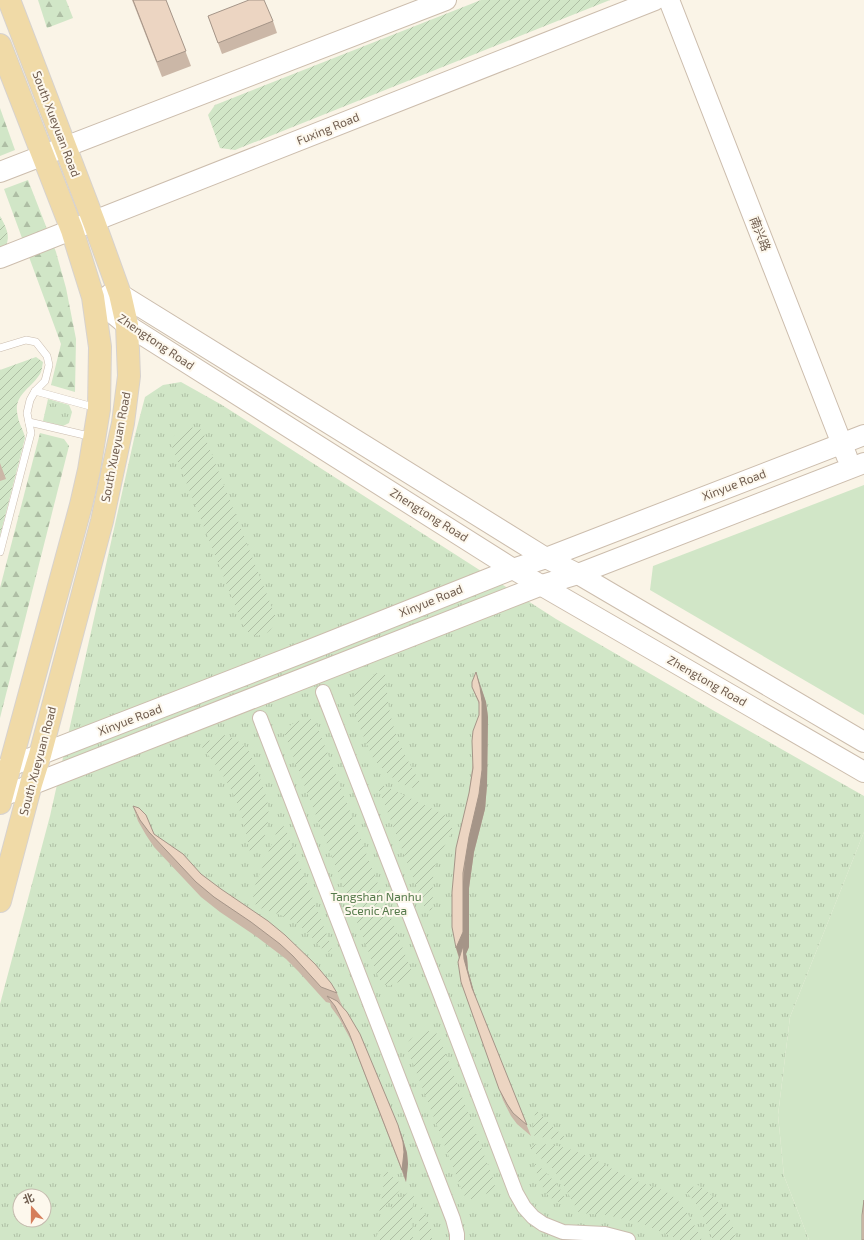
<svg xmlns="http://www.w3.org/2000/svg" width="864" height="1240" font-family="'Exo 2','Noto Sans SC',sans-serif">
  <defs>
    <pattern id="grass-tufts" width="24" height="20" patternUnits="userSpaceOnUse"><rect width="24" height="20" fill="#d1e6c7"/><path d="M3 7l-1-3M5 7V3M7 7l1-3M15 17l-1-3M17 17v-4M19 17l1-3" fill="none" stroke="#aebea4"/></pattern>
    <pattern id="forest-firs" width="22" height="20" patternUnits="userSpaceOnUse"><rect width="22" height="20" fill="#d1e6c7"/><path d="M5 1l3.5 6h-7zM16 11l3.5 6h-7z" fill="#aebea4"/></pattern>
    <pattern id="garden-furrows" width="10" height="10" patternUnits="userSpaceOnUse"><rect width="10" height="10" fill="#d1e6c7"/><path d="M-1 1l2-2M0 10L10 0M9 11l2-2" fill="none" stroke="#aebea4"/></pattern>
  </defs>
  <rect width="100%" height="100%" fill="#faf4e7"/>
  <g fill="url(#grass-tufts)" fill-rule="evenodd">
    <path d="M181,382L222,405L556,619L716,712L864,796V832L790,1017L778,1115L784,1176L809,1240H0V1004L50,816L134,439L145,397L163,385ZM20,1196H44V1220H20Z"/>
    <path d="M48,399L69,405L72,412L69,423L63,426L43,421Z"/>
  </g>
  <g fill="url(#forest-firs)">
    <path d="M38,0H66L73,18L47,28Z"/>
    <path d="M0,108L15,150L0,156Z"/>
    <path d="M28,180L56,252L66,288L76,339L75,392L51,385L61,344L4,189Z"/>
    <path d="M40,433L64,439L69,446L0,718V588Z"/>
  </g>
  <g fill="url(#garden-furrows)">
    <path d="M481,0H610L235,150L220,148L208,115L215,105Z"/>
    <path d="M0,216C5,225 11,236 6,245L0,248Z"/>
    <path d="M36,357L43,362C42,366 42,371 40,374C31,389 12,395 18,417C19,424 24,431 25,438L0,536V370Z"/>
    <path d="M194,427L199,428L203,432L275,615C276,634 256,643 244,628L171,444C173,432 184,431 194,427Z"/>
    <path d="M381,672L385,674C387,686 387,697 389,708C394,736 407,760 421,784V787L419,788C403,790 382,770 373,758C365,738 343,701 361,681C365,676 376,674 381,672Z"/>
    <path d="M307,718L313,720L316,723L410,967L412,973L408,978L389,986L383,984L379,979L285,735C287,723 297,722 307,718Z"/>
    <path d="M225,735C234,739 242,742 248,750C252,756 254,763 257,770C266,796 273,807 265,835C263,842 261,850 255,854H252L250,852C245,824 238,798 222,774C216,765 209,756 202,747L203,743Z"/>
    <path d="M381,786H385L443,814C448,818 453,822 452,829C451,837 439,853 436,863C431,877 433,892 433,906L431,910L426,911L379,790Z"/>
    <path d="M279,826H283L285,827L332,948L328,952L323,950C311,936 301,923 283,916C275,912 264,911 257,906C252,901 253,894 254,888Z"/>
    <path d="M429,1031L435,1032L439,1036L494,1181L495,1187L491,1192L472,1199L466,1198L463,1193L407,1048C408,1036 419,1035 429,1031Z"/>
    <path d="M535,1109L551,1125L569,1141C560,1139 539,1138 533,1135C531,1128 536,1117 535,1109Z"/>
    <path d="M541,1144C579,1146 603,1166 637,1181C648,1186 661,1188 671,1195C684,1203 695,1226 702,1240H680L641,1223L607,1215L579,1213L560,1179L554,1170L530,1148L533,1145Z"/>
    <path d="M535,1163C544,1170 566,1191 565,1202C546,1205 538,1178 534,1164Z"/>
    <path d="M384,1168C389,1175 399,1180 402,1186C400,1191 384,1208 379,1214L383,1191Z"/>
    <path d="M698,1185C718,1198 731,1216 737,1240H713L700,1209L685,1190Z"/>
    <path d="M412,1191L414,1194L412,1214L413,1240H375C382,1224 394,1197 412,1191Z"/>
    <path d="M422,1207L432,1232V1240H420L419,1222L421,1208Z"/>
  </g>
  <g fill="#d1e6c7">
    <path d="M864,485V715L650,590L653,566Z"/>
    <path d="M864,832V1240H809L784,1176L778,1115L790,1017Z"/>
  </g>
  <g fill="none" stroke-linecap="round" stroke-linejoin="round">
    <g stroke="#cabcae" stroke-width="8">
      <g id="lane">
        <path d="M0,348L26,340L36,342L47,356L49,365L45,381L35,391L30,400L27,413L31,433L0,552"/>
        <path d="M35,391L97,408"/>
        <path d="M29,422L93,437"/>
      </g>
    </g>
    <g stroke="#cabcae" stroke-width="16">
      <g id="street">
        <path d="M323,692L441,996L516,1193L524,1207L533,1217L543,1224L563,1232L605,1234L628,1240"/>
        <path d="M260,718L453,1219L457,1234V1240"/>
      </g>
    </g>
    <g stroke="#ccbdad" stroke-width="22">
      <g id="secondary">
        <path d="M669,0L847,457"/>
        <path d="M0,172L446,0"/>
        <path d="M0,258L655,0"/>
        <path d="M109,295L120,294L546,558L578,574L864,742"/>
        <path d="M93,297L127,325L513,569L864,772"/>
        <path d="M0,770L312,649L513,569L546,558L864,435"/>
        <path d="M0,797L542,585L578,574L864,463"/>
      </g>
    </g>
    <g stroke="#d7d2ce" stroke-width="24">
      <g id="primary">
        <path d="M0,45L72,230L93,297L100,347L99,409L89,470L81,505L0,803"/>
        <path d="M0,901L31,784L40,755L102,521L123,423L129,376L127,325L120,294L94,222L9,0"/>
      </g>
    </g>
    <use href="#lane" stroke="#fff" stroke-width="7"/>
    <use href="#street" stroke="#fff" stroke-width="14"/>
    <use href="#secondary" stroke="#fff" stroke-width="20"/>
    <use href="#primary" stroke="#f0daa7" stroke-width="22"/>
  </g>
  <g fill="#cbb7a7">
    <path d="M132,0H166L191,66L162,77Z"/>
    <path d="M208,16L273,21L277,33L222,54Z"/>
    <path d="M0,463L6,479L0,481Z"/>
    <path d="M472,687H481L486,702L488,717L487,785L485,809L474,852L469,888V947L466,954L467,957L468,970L475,996L531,1136L517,1124L511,1116L503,1100L461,982L459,959L456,948L469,793L479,715V704Z"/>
    <path d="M133,806L154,834L201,874L337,993L342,1006L402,1136L407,1153L408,1164L406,1182L353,1044L339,1018L331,1007L330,1003L326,1002L298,971L286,959L257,937L220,912L201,897L154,847L146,835L138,821Z"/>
  </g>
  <g fill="#a59588">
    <path d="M476,672L486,702L488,717L487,785L485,809L474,852L469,888V947L466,954L467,957L468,970L476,999L461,963L456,948L482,702Z"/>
    <path d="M398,1125L402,1136L407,1153L408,1164L406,1182L402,1170Z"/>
  </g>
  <g fill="#ecd5c2" stroke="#a59588">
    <path d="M133,0H166L186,51L157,62Z"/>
    <path d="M249,0H264L273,21L218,43L208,16Z"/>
    <path d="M476,672L480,687L482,702V770L479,794L469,837L463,873V932L456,948L452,927V892L456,848L469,793L473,768L472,741L473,731L479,715V702L472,687V682Z"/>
    <path d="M133,806L139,808L146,815L154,834L183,854L201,874L221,889L268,921L285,935L315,964L331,983L337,993L321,987L293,956L280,944L251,922L214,897L196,882L149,832L140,820Z"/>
    <path d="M463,946L464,959L472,988L527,1125L513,1113L507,1104L499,1089L461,982L458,962Z"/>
    <path d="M327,996L337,1001L347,1012L360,1034L398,1125L403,1142L404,1152L402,1170L349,1033L335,1006Z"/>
    <path d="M864,1200V1240H862V1215Z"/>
  </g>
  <g text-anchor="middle" stroke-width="4" stroke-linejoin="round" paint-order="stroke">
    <g font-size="12" fill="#705d4f" stroke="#fdf8ed">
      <text transform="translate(56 124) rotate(69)" y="4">South Xueyuan Road</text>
      <text transform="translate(328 129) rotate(-22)" y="4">Fuxing Road</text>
      <text transform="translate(760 234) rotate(69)" y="4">南兴路</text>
      <text transform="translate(156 342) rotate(34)" y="4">Zhengtong Road</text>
      <text transform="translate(116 447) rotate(-79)" y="4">South Xueyuan Road</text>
      <text transform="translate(734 485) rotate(-21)" y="4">Xinyue Road</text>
      <text transform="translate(429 515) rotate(32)" y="4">Zhengtong Road</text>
      <text transform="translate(431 601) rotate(-22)" y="4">Xinyue Road</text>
      <text transform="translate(707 681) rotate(30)" y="4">Zhengtong Road</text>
      <text transform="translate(130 720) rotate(-21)" y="4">Xinyue Road</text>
      <text transform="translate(38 761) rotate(-75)" y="4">South Xueyuan Road</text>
    </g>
    <g font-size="12" fill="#557a4b" stroke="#fdf8ed">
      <text x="376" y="901">Tangshan Nanhu<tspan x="376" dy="14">Scenic Area</tspan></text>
    </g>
  </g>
  <g transform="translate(32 1208) rotate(339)"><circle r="19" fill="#fdf8ed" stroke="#c5baae"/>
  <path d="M0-3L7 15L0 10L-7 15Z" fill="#d57e5b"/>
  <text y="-6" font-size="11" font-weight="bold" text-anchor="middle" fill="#705d4f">北</text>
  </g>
</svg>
